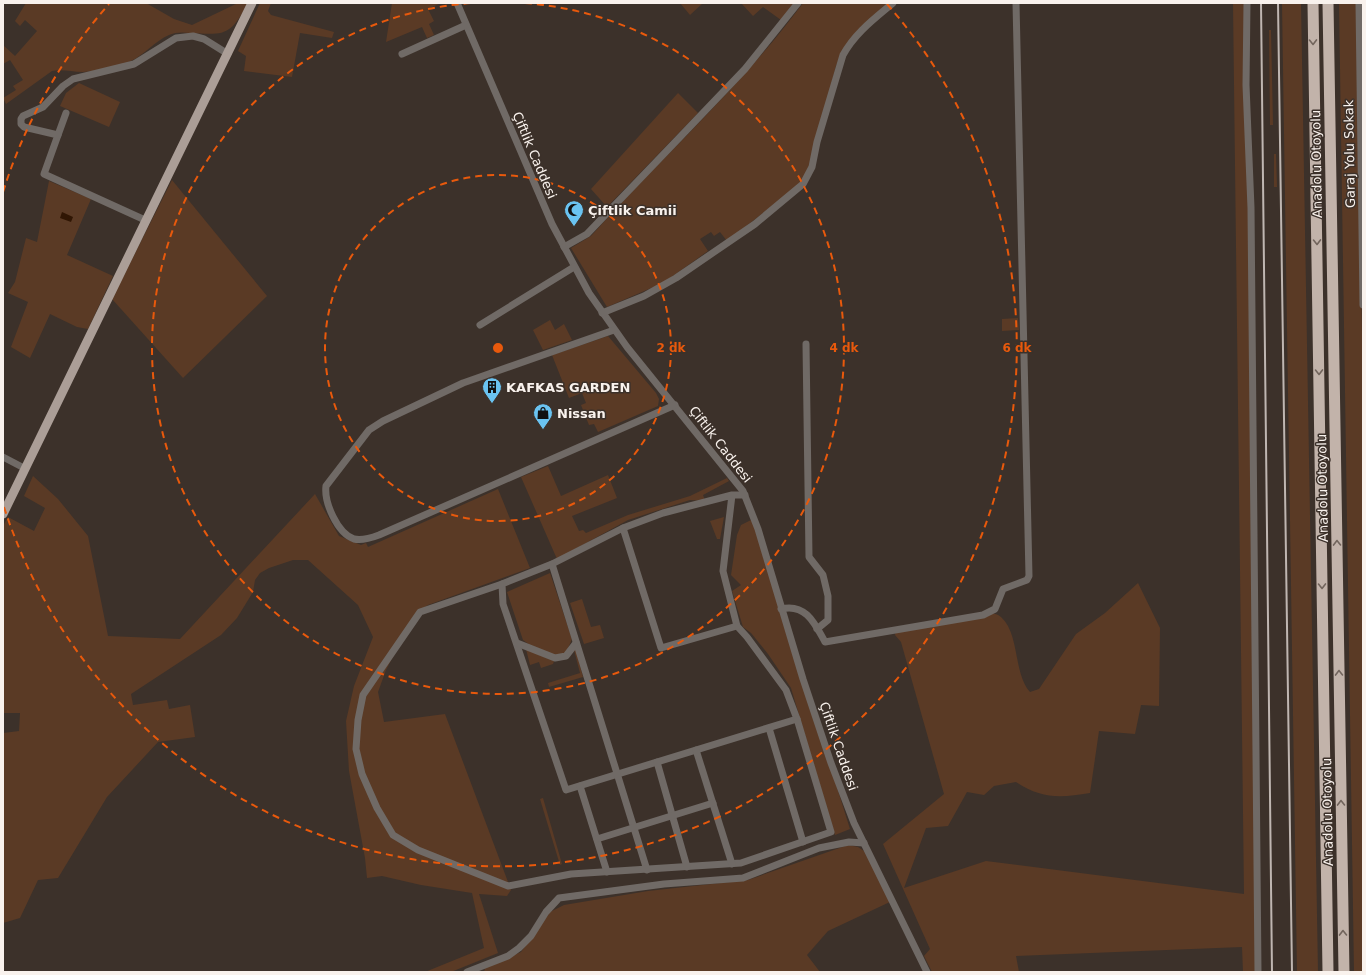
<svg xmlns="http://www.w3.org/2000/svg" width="1366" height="975" font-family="'DejaVu Sans',sans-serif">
  <rect width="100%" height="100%" fill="#3c312a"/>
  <g fill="#5a3a25">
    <path d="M26,3H146L174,19L192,25L238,3H248C230,36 226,35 190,33C183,32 175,32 169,35C155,41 144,55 131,61C118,67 97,71 83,72C72,72 62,69 52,71L6,104L3,98L16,90L13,86L23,80L10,60L3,64V45L15,56L37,31L25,20L20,26L15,21Z"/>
    <path d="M260,3H271L268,11L271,15L334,32L332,38L300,33L292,77L244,71L246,56L238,51Z"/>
    <path d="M392,3H441L428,9L434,21L429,24L434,35L427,38L422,27L386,42Z"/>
    <path d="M680,3H703L690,15Z"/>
    <path d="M741,3H794L781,20L763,7L753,16Z"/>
    <path d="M803,3H890C864,24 849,34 836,66L810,166L799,185L727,241L720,232L714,236L711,232L700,239L708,251L663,283L607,307L571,248L591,236C661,158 740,88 803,3Z"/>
    <path d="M1233,3H1246L1257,972H1243L1242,947L1016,956L1019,972H932L924,956L930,949L883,844L944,794L901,642L895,635L896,628L987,611C991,613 998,614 1001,617C1020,634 1013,673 1030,692L1039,689L1076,634L1105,613L1138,583L1160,628L1159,706L1141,705L1135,734L1099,731L1090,793C1060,798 1042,799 1016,782L994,786L984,795L967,792L948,826L926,828L904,888L986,861L1244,894Z"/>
    <path d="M1282,3H1301L1318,972H1297Z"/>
    <path d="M1339,3H1357L1363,398V972H1354Z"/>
    <path d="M1269,30H1271L1273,125H1270Z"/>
    <path d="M79,83L120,102L109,127L60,106L66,93Z"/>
    <path d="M678,93L698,113L607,207L591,189Z"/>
    <path d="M1274,154H1276L1277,187H1274Z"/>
    <path d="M172,180L267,296L183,378L112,299Z"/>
    <path d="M49,181L91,199L67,255L113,276L88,329L77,327L50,314L30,358L11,347L28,302L8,293L15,282L26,238L37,242Z"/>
    <path d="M1018,318L1019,330L1002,331V319Z"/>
    <path d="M550,320L555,330L564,324L572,340L543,350L533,330Z"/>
    <path d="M608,336L656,393L659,399L658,406L598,432L594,424L589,425L581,405L586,403L582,393L569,398L552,355Z"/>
    <path d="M548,466L561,496L608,475L617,498L572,516L579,531L583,530L586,533L628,515L690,496L727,478L729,481L703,495L705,501L690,500L628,520L557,559L521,477Z"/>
    <path d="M33,476L58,499L88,536L108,636L180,639L315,494L339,536L361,545L366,543L368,547L498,489L530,568L428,605L415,614L386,670L378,692L384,722L445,714L511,890L507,896L479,894L498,953L451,972H425L484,948L472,893L421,885L382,876L367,878L365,858L349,771L346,721L354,686L373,637L358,605L308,560H293L269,568L260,573L255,580L253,592L237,618L221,635L131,694L133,705L167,700L169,709L190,705L195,737L158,742L107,797L58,878L38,880L20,918L3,923V733L19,731L20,713H3V526L8,517L34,531L45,508L24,496Z"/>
    <path d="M724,517L720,539H717L710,521Z"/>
    <path d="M753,519L850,829L835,835L791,688L768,654L751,633L743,627L732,591L741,585L731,575L737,535L741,525Z"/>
    <path d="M550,573L572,639L566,653L559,656L534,648L523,640L507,592Z"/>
    <path d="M582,599L591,627L600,625L604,638L584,644L570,603Z"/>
    <path d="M526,649L554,661L553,664L541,668L539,662L530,665Z"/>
    <path d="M574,650H576L583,677L549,687L548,683L580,673Z"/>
    <path d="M543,798L562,864L560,865L540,799Z"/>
    <path d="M848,845L858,847L864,851L892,901L828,931L807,955L820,972H484L485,968L521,952L550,912L564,905L648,891L748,880Z"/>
  </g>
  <path fill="#301604" d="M62,212L73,217L71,222L60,218Z"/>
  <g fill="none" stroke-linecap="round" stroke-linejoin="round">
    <g stroke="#706a66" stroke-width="7">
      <path d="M457,3L552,224L589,293L627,347L743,491L758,529L803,679L831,763L854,823L927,972"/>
      <path d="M1247,3L1246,85L1251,208L1258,972"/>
      <path d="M1359,3L1363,305"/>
      <path d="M402,54L466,25"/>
      <path d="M58,135L66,113"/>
      <path d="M145,220L44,174L58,135L24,127L21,124V119L23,116L43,107L63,86L73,79L134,64L176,38L193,36L204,39L228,54"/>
      <path d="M564,247L587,234L681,136L745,69L798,3"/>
      <path d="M602,313L644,296L676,278L755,224L803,184L812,167L817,142L843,55C855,33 874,19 893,3"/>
      <path d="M480,325L574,267"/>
      <path d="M614,330L463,383L383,421L369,430L326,486C324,502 337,533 354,539C362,541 371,538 379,535L675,405"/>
      <path d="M806,344L809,557L823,575L828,596V620L817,629"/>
      <path d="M3,457L24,468"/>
      <path d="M732,495L723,571L737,626L747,637L786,690L797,719L566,790L503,604L502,584L552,564L623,528L663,513L732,495H745"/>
      <path d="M623,528L661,648L737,626"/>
      <path d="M552,564L647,870"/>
      <path d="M502,584L420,612L363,695L358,720L356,749L362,774L377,808L393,835L418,850L508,886L571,874L741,863L831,832L797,719"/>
      <path d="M781,609C806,603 815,624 825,642L983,615L995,609L1003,589L1027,580L1029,576L1016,3"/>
      <path d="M517,643L555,658L566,656L576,643"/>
      <path d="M769,728L803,842"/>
      <path d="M696,750L732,864"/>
      <path d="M657,762L687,867"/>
      <path d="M580,786L607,872"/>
      <path d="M597,839L713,803"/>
      <path d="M467,972L508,956L519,948L531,936L546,912L559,898L664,884L743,878L819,848L849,842L864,843"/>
    </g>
    <path stroke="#ab9e97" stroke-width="9" d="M3,514L252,3"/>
    <g stroke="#c2b3aa" stroke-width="11">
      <path d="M1313,3L1328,972"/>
      <path d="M1328,3L1344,972"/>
    </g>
    <g stroke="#bfb6b1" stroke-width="2">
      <path d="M1261,3L1272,972"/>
      <path d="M1278,3L1292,972"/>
    </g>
  </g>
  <defs><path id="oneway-chevron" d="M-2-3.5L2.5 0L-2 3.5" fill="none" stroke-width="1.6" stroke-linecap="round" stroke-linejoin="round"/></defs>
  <g stroke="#72655d">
    <use href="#oneway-chevron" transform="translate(1313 42) rotate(89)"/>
    <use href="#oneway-chevron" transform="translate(1317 242) rotate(89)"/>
    <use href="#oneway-chevron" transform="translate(1319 372) rotate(89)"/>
    <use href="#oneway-chevron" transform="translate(1337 543) rotate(-91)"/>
    <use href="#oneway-chevron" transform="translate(1322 586) rotate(89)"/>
    <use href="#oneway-chevron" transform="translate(1339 673) rotate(-91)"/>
    <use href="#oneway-chevron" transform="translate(1341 803) rotate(-91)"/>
    <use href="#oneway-chevron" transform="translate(1343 933) rotate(-91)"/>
  </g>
  <g fill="none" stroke="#e8590c" stroke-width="2" stroke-dasharray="7 5">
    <circle cx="498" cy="348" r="173"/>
    <path d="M525 3A346 346 0 1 1 471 3"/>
    <path d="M3 192A519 519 0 0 1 109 4M887 4A519 519 0 1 1 3 504"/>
  </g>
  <defs>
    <g id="mosque-pin" transform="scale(1)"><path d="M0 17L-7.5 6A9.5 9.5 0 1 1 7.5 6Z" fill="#6ac3f1" stroke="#3c312a"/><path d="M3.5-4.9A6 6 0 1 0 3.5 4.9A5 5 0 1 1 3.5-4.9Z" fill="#111"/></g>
    <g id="building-pin" transform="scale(1)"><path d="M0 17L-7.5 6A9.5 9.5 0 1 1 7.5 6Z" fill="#6ac3f1" stroke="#3c312a"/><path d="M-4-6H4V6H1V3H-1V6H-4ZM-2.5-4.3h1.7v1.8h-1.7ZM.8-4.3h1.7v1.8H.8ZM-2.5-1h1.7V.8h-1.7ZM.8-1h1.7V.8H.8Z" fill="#111"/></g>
    <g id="shop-pin" transform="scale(1)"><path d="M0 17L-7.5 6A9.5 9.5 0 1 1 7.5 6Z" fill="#6ac3f1" stroke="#3c312a"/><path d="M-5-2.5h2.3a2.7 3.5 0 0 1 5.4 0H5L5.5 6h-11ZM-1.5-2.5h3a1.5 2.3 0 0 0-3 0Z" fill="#111"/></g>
  </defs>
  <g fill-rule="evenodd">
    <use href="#mosque-pin" x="574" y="210"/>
    <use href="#building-pin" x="492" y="387"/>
    <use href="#shop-pin" x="543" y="413"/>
  </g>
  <g text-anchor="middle" stroke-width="3" stroke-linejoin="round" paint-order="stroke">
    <g font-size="13" fill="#f9f2ed" stroke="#3c312a">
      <text transform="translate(1349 154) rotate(-91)" y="5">Garaj Yolu Sokak</text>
      <text transform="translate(535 155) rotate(67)" y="5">Çiftlik Caddesi</text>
      <text transform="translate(1316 164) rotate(-91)" y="5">Anadolu Otoyolu</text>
      <text transform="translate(721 444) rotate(52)" y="5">Çiftlik Caddesi</text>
      <text transform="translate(1322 488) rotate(-91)" y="5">Anadolu Otoyolu</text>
      <text transform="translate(839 746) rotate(71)" y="5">Çiftlik Caddesi</text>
      <text transform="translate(1327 812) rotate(-91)" y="5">Anadolu Otoyolu</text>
    </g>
    <g font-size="13" font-weight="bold" fill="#f9f2ed" stroke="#3c312a" text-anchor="start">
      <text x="588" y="215">Çiftlik Camii</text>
      <text x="506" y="392">KAFKAS GARDEN</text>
      <text x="557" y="418">Nissan</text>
    </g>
  </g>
  <circle cx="498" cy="348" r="6" fill="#e8590c" stroke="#3c312a" stroke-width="2"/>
  <g font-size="12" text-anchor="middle" font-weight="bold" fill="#e8590c" stroke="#3c312a" stroke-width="3" stroke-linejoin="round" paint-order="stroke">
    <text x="671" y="352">2 dk</text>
    <text x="844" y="352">4 dk</text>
    <text x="1017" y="352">6 dk</text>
  </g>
  <rect width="1366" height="975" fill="none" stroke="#f9f2ed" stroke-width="8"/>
</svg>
